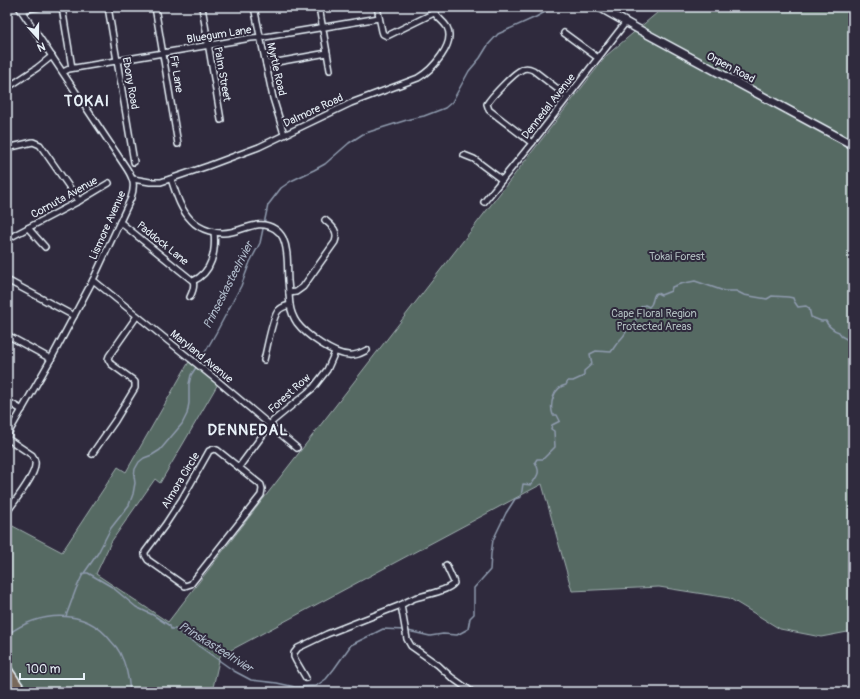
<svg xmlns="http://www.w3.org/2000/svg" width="860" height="699" font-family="Pangolin,sans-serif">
  <rect width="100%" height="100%" fill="#2f2a3d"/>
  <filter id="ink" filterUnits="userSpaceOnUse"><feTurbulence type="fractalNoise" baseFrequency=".025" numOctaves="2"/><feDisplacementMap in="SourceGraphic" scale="8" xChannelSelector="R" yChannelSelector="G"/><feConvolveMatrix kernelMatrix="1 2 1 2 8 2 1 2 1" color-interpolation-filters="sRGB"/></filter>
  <g filter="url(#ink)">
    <path fill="#566a64" stroke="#9faeae" d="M664,7H853V631L821,637L780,629L729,598L659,587L572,591L542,484L220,656L212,692H7V523L62,552L118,467L126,472L190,360L219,382L183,444L160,483L155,479L111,542L96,574L168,622L607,55Z"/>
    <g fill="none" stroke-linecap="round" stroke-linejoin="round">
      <g stroke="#8f9bae" stroke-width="1.5">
        <path d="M199,363L216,333L241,286L250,262L260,243L268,205L281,188L291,181L314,170L325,164L349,143L363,134L378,129L410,119L424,116L445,108L452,102L469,71L480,58L488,45L498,34L536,17L554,7"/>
        <path d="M85,573H88L112,587L136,607L153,615L170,626L171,629H175L234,671L251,680L277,683L295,687L316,686L326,679L334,669L351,645L383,629L404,630"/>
        <path d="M66,616L76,589L82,576L98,553L111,528L129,505L133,494L135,483L134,476L135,469L139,462L144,458L152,455L160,450L182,424L187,414L189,403V384L191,375L197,366"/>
        <path d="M408,631L430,636L443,634L457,635L468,629L470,618L474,614V588L490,570L491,554L493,540L506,513L515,499L521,497L523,484L531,485C538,475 541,473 535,462L537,459H543L555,447L554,431L551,429L552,425L560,421L557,415H553C549,404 554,387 566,385L568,381H573L584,376V371L592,364L590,354L596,351L611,352C614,348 616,344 619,341C623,337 625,335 627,330L632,329L634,327L635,321L639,314L641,307L645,305L649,307C654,303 652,298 655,294L657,293L661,295L671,291L672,287L680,284L695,281L724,291H736L744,295L767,299L772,296C779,297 787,296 793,298L794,301L798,307L806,306L809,308L811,317L821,321H826C827,325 834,331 839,332L841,336L850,341L853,340"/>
        <path d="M7,635C39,611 85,607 111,641C115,645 118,649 120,653C126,665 129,679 130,692"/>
      </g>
      <g stroke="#e8f1f8" stroke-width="8">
        <g id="street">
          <path d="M62,7L72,68"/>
          <path d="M108,7L134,162"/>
          <path d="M155,7L178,144"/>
          <path d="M202,7L221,120"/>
          <path d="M254,7L273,98L284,134"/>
          <path d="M319,7L330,70"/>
          <path d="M377,7L382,31L383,34L387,36L434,13"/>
          <path d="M21,10L39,7"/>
          <path d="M564,33L598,58"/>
          <path d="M266,64L327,53"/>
          <path d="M63,72L69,69L251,38L265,37L379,18"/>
          <path d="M7,88L37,68L52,56"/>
          <path d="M532,143L489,110L487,104C491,97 514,73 521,70C525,67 529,68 533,70L568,97"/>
          <path d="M7,148L33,142L40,145L79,201"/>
          <path d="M464,155L474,159L502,180"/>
          <path d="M133,179L150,182H161L208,166L259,147L351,103L418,78C432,70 456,44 447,27C442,19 435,18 433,7"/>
          <path d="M171,179C176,193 180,209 191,220C200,230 217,235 231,232C246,229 260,219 275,229C278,231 281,234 283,238C289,251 287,267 288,281C289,289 289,297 290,305C291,312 293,317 297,323C306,335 334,355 349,355C356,356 361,353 367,350"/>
          <path d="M484,202L532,143L626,22"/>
          <path d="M120,222L193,281C195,286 193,291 190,297"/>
          <path d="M28,228L45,247"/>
          <path d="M7,239L79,201L109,183"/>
          <path d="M7,280L74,316"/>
          <path d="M93,280L219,382L297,448"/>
          <path d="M193,281C212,273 216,251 214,232"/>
          <path d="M289,293L296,292L303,287L335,242C339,231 332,226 325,220"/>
          <path d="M7,335L51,359"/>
          <path d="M264,360C267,349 272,318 278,311C281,307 286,306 290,305"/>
          <path d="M7,401L22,410"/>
          <path d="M214,449L217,450L261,485L262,489L261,495L191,584L185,586L148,560L145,555V552L165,525L182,499L208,453L209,451Z"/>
          <path d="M92,454L115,421L135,388V382L133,380L111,364L108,359L109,356L137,316"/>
          <path d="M239,467L273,421L313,388L327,370L335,352"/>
          <path d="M7,512C14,502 35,476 35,465C36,461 34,458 32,455L8,439L9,432L51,359L93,280L131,198C135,186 134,180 127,169L19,7"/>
          <path d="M401,605L407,639L411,646L438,665L451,677L472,692"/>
          <path d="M306,678L296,661L294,657V653L298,648L327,634L401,605C406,602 410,600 415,598C425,595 448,591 454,583L453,580L446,565"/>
        </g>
      </g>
      <g stroke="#e8f1f8" stroke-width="10">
        <path id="secondary" d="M599,7L636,28L853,145"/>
      </g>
      <g stroke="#e8f1f8" stroke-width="12">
        <g id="highway">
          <path d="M7,670L22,692"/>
          <path d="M7,691L8,692"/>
        </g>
      </g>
      <use href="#street" stroke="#2f2a3d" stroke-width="5"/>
      <use href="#secondary" stroke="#2f2a3d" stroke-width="7"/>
      <use href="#highway" stroke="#78695c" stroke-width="9"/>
    </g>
  </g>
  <g text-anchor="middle" stroke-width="4" stroke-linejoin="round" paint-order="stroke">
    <g font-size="11" fill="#e8f1f8" stroke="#2f2a3d">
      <text transform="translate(219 34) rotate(-9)" y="4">Bluegum Lane</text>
      <text transform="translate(731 67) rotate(28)" y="4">Orpen Road</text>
      <text transform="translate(277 69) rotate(77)" y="4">Myrtle Road</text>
      <text transform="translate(177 74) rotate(81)" y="4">Fir Lane</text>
      <text transform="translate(223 74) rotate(80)" y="4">Palm Street</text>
      <text transform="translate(131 83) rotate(80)" y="4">Ebony Road</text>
      <text transform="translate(548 106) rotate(-52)" y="4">Dennedal Avenue</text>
      <text transform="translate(313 110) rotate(-25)" y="4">Dalmore Road</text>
      <text transform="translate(64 197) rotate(-29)" y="4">Cornuta Avenue</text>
      <text transform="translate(107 225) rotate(-66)" y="4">Lismore Avenue</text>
      <text transform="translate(163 243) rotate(39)" y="4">Paddock Lane</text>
      <text transform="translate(202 356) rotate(39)" y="4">Maryland Avenue</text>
      <text transform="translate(289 393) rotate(-42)" y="4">Forest Row</text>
      <text transform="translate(180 480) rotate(-59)" y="4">Almora Circle</text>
    </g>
    <g font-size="11" fill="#aebbbd" stroke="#2f2a3d">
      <text x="677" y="260">Tokai Forest</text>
      <text x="654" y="317">Cape Floral Region<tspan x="654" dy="13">Protected Areas</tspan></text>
    </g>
    <g font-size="12" font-style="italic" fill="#adb8c7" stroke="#2f2a3d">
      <text transform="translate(228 285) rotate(-63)" y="4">Prinseskasteelrivier</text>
      <text transform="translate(216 647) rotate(32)" y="4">Prinskasteelrivier</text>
    </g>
    <g font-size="15" font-weight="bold" letter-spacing="1" fill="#e8f1f8" stroke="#2f2a3d">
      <text x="87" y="106">TOKAI</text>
      <text x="248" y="435">DENNEDAL</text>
    </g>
  </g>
  <rect width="860" height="699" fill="none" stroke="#2f2a3d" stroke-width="24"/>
  <rect x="12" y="12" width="836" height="675" fill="none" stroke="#e8f1f8" stroke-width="1.5" filter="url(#ink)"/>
  <g transform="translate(38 38) rotate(159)" stroke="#2f2a3d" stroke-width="3" paint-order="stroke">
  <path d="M0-3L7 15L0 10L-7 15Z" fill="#e8f1f8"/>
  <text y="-6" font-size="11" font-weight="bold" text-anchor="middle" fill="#e8f1f8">N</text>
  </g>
  <path d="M20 673v6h64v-6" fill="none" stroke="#e8f1f8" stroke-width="2"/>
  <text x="26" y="673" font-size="12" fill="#e8f1f8" stroke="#2f2a3d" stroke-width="3" paint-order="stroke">100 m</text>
</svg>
